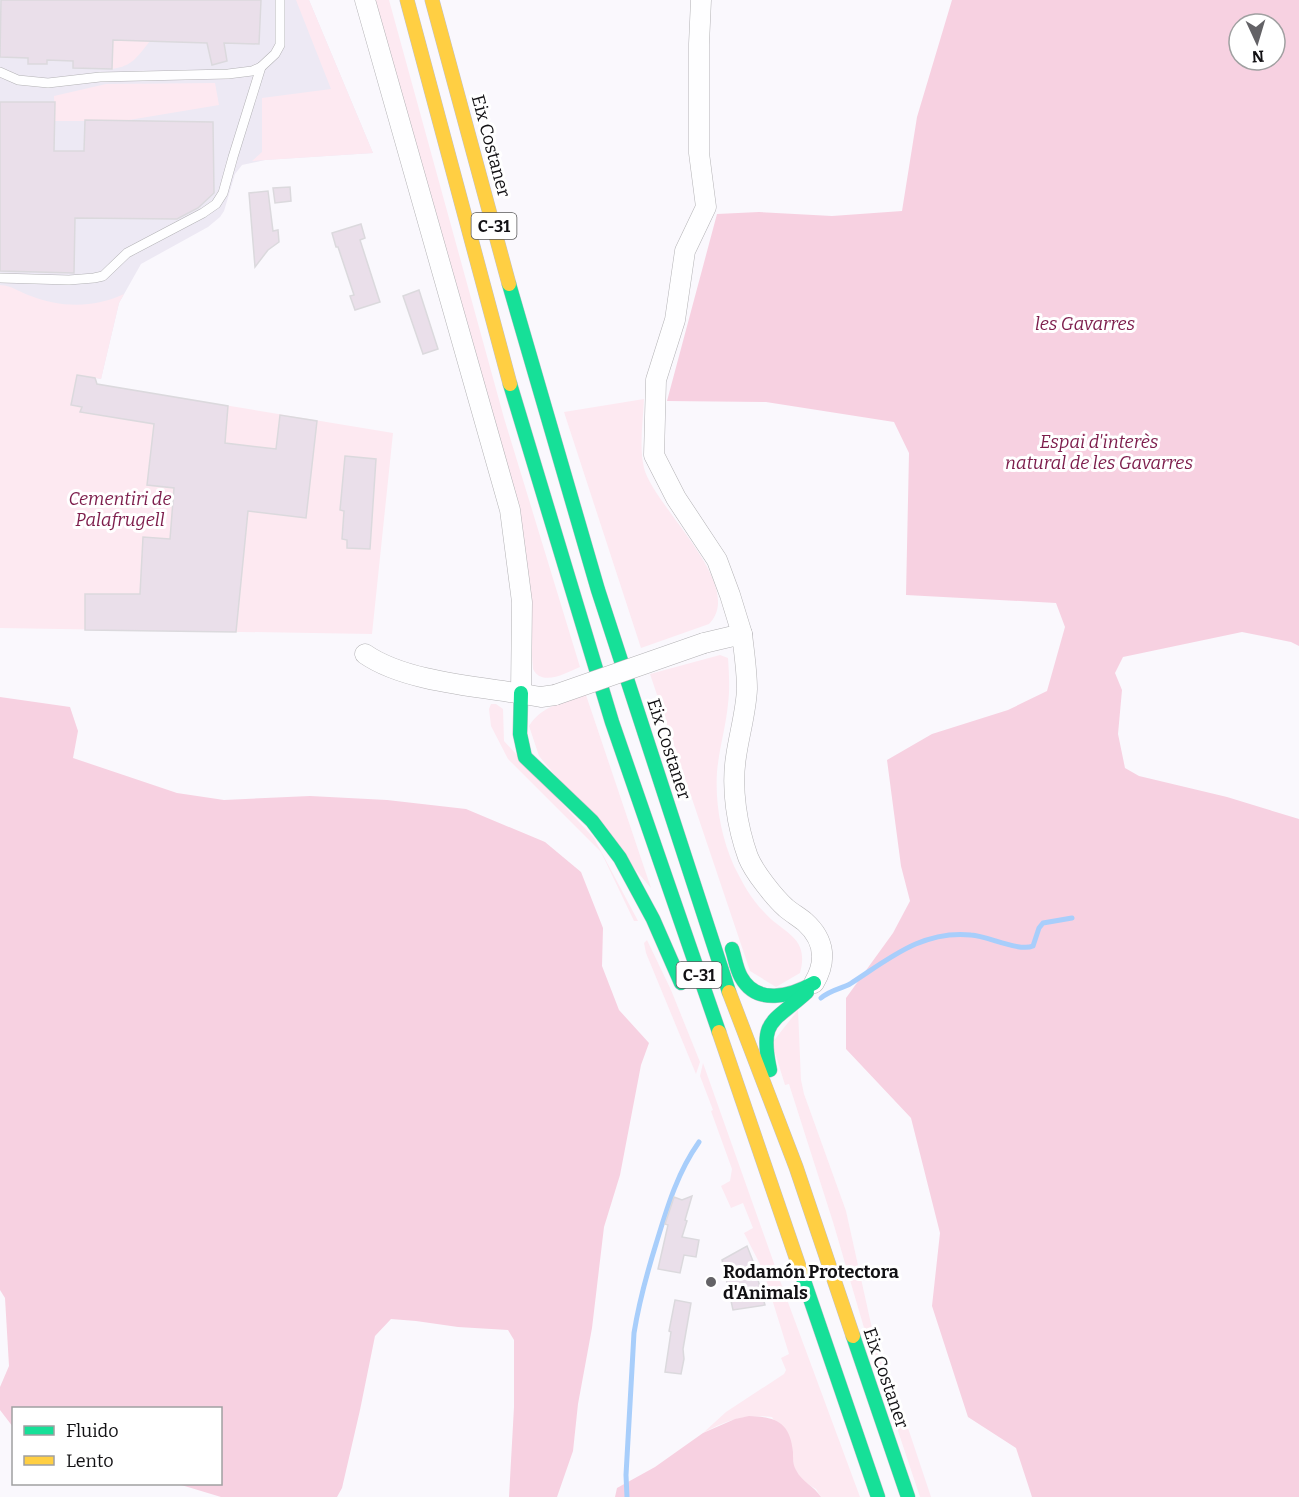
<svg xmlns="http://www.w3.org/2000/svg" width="1299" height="1497" font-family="Bitter,serif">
  <rect width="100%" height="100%" fill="#faf8fd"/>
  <path fill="#ede9f4" d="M0,0H309L373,153L265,160L242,165L235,174L224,211L220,217L208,227L141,264L119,303L101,379L0,362Z"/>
  <g fill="#fde9f1">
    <path d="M296,0H309L373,153L252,161L262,152V98L331,89Z"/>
    <path d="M372,0H389L504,418L580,667C566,673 542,687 533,669L528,601Z"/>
    <path d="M113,40L150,41C137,57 133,66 112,69Z"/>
    <path d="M215,83L219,105L123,121H55L54,96L106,84Z"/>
    <path d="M0,285C13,286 19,292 31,296C61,308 95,308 124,294L119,303L101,379L96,378L97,384L393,433L372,634L0,628Z"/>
    <path d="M644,399C643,421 639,447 644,468C654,507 747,586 709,624L641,648L564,412Z"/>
    <path d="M720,655L728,658C729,673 730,689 728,704C726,726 719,749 717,772C715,803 721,837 734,866C742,882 751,899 764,912C783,934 810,936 800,973L776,987L750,971L650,674Z"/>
    <path d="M586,695L651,888L539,756L529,726C542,705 565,702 586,695Z"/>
    <path d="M491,704H496L503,709L504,741L594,838L638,921H634L601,852L508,759L491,726L489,709Z"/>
    <path d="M647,940L671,990L700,1062L696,1074L646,953L644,943Z"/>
    <path d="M798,1010L801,1080L804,1094L846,1211L877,1351L909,1431L931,1497H920L867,1338L833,1222L789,1084L785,1085L772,1043Z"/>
    <path d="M703,1063L782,1286L860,1497H821L816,1489L803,1481L794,1468L792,1449L772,1417C745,1414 727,1420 703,1433L726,1412L784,1374L786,1370L781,1358L789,1354L763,1270L744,1233L753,1228L743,1203L731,1208L721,1186L730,1181L732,1169L711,1111L713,1110L700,1076Z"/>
  </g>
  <g fill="#f7d1e1" fill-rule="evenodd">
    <path d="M952,0H1299V646L1291,642L1242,632L1123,657L1115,673L1122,690L1118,734L1125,768L1139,776L1227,797L1299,819V1497H1032L1016,1448L968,1417L932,1306L940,1233L911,1118L846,1049V998L893,933L910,901L901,866L887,760L932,734L1008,710L1047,691L1065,627L1056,603L906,595L909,453L894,422L766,402L667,401L717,214L759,212L832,216L902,211L917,117ZM1239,24H1275V60H1239Z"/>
    <path d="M0,697L70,707L78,731L73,758L177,793L224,800L310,796L387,800L466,809L545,842L581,872L603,928L602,966L619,1010L649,1043L641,1065L620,1175L604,1227L592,1328L578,1404L573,1451L557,1497H509L514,1407V1340L508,1330L458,1327L416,1321L391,1319L375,1336L360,1410L342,1488L337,1497H221L178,1484H220V1408H14L13,1427L0,1410V1387L9,1366L5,1298L0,1290Z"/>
    <path d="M749,1416C776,1417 790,1422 793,1452C793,1458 793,1465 796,1470C802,1482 814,1486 821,1497H615L617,1488L655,1467L703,1433L735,1419Z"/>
  </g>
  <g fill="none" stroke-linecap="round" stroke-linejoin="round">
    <g stroke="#a8cefb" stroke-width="5">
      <path d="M821,998C830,990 840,989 850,984C889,959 922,930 971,935C988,936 1019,952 1033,946L1039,928L1043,923L1072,918"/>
      <path d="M627,1497L626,1475L634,1333C639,1302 647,1273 656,1244C667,1208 677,1173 699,1142"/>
    </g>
  </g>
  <g fill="#eadfea" stroke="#dbd9dd" stroke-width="1.5">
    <path d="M1,0H261L259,44L224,43L227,61L212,65L207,43L113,40L112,69L73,68V61L47,60V64H28V58L0,57Z"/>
    <path d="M0,102H55L54,151H84L85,120L213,122L214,193L198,208L177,219L75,218L74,273L0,271Z"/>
    <path d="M290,187L291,201L275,203L273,188Z"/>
    <path d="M268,191L273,231L278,230L279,242L268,250L255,267L249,193Z"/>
    <path d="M361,224L365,238L360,240L380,302L355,310L350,296L354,295L338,247H336L332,233Z"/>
    <path d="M419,290L438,349L423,354L403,296Z"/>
    <path d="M77,375L95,378L97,384L228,406L225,443L276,449L280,415L317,421L306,518L248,511L236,632L85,630V594H140L143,537L170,539L174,488L147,485L154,424L80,412L82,407L71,405Z"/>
    <path d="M345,456L376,459L370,549L347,548V540L342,539L344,511L340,510Z"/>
    <path d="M692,1196L685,1220L687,1221L682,1237L699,1240L696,1257L684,1255L680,1273L658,1269L668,1225L665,1224L674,1197L682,1200Z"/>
    <path d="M747,1246L760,1279L758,1280L765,1305L733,1310L722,1260Z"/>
    <path d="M675,1300L691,1303L683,1349L684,1359L681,1374L665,1372L671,1332L669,1331Z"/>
  </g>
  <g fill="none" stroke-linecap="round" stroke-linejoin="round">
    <g stroke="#b3b2b5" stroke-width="10">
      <g id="lane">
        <path d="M0,72L18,80L48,83L100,77L228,74L252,71L261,67L275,54L280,45V0"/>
        <path d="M0,278L69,280L94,278L103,276L127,253L203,213L216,204L223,193L233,157L261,67"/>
      </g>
    </g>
    <g stroke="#b3b2b5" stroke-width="21">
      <g id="street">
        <path d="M365,0L510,510L522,602L521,693"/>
        <path d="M701,0L699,44V153L706,207L685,251L675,320L656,380L654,455L676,498L717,560L730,595L742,634"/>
        <path d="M704,643L742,634C744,652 747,671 747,689C746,712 739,735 736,757C731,789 737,826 748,857C754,872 774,897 786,908C792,913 799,917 805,922C825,940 827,961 814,983"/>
        <path d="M365,654C408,684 489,687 541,697L555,695"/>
      </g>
    </g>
    <g stroke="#c1c1c9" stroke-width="15">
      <g id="fast">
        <path d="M509,284L598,590L729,992"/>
        <path d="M510,384L612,722L719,1032"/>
        <path d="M521,693L520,734L525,757L592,821L620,858L653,919L681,983"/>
        <path d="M732,949C735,958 736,968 741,977C757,1006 791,996 814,983"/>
        <path d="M770,1070C759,1019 773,1023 807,992"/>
        <path d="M801,1272L878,1497"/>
        <path d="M853,1336L908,1497"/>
      </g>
    </g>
    <g stroke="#c1c1c9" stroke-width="15">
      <g id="slow">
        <path d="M407,0L510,384"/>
        <path d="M432,0L509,284"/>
        <path d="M729,992L796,1167L853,1336"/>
        <path d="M719,1032L801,1272"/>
      </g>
    </g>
    <use href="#lane" stroke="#fefeff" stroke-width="9"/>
    <use href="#street" stroke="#fefeff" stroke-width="20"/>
    <use href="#fast" stroke="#16e098" stroke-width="14"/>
    <use href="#slow" stroke="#ffcf43" stroke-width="14"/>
    <g stroke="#b3b2b5" stroke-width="21" stroke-linecap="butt">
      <path id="street-bridge" d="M555,695L704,643"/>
    </g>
    <use href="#street-bridge" stroke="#fefeff" stroke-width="20"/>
  </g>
  <circle fill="#636266" stroke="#fff" stroke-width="2" cx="711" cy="1282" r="6"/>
  <g text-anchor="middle" stroke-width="6" stroke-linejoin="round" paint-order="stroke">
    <g fill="#fff" stroke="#59585a" stroke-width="1.5">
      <rect x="471.5" y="213" width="45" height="26" rx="4.5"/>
      <rect x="676.5" y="962" width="45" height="26" rx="4.5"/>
    </g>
    <g font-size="16" font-weight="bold" fill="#121114">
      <text x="494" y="232">C-31</text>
      <text x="699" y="981">C-31</text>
    </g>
    <g font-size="18" fill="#121114" stroke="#fff">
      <text transform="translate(491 146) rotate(75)" y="6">Eix Costaner</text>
      <text transform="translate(669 749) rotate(72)" y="6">Eix Costaner</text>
      <text transform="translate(886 1378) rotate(71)" y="6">Eix Costaner</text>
    </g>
    <g font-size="18" font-style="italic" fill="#7c1c4b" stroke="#fff">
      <text x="1085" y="330">les Gavarres</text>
      <text x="1099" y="448">Espai d'interès<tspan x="1099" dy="21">natural de les Gavarres</tspan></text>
      <text x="120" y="505">Cementiri de<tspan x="120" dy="21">Palafrugell</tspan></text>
    </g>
    <g font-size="18" font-weight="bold" fill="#121114" stroke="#fff" text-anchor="start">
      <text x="723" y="1278">Rodamón Protectora<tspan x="723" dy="21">d'Animals</tspan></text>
    </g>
  </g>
  <rect x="12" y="1407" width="210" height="78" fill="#ffffff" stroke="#a0a0a1" stroke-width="1.5"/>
  <rect x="24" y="1426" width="30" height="9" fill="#16e098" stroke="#a0a0a1" stroke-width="1.5"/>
  <text x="66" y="1437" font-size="18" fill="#121114">Fluido</text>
  <rect x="24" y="1456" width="30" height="9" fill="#ffcf43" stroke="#a0a0a1" stroke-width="1.5"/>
  <text x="66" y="1467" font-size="18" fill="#121114">Lento</text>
  <g transform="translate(1257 42) rotate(176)"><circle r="28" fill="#ffffff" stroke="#a0a0a1" stroke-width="1.5"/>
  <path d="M0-4.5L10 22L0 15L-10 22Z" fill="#636266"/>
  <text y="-9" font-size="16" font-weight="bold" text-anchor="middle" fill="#121114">N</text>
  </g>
</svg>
